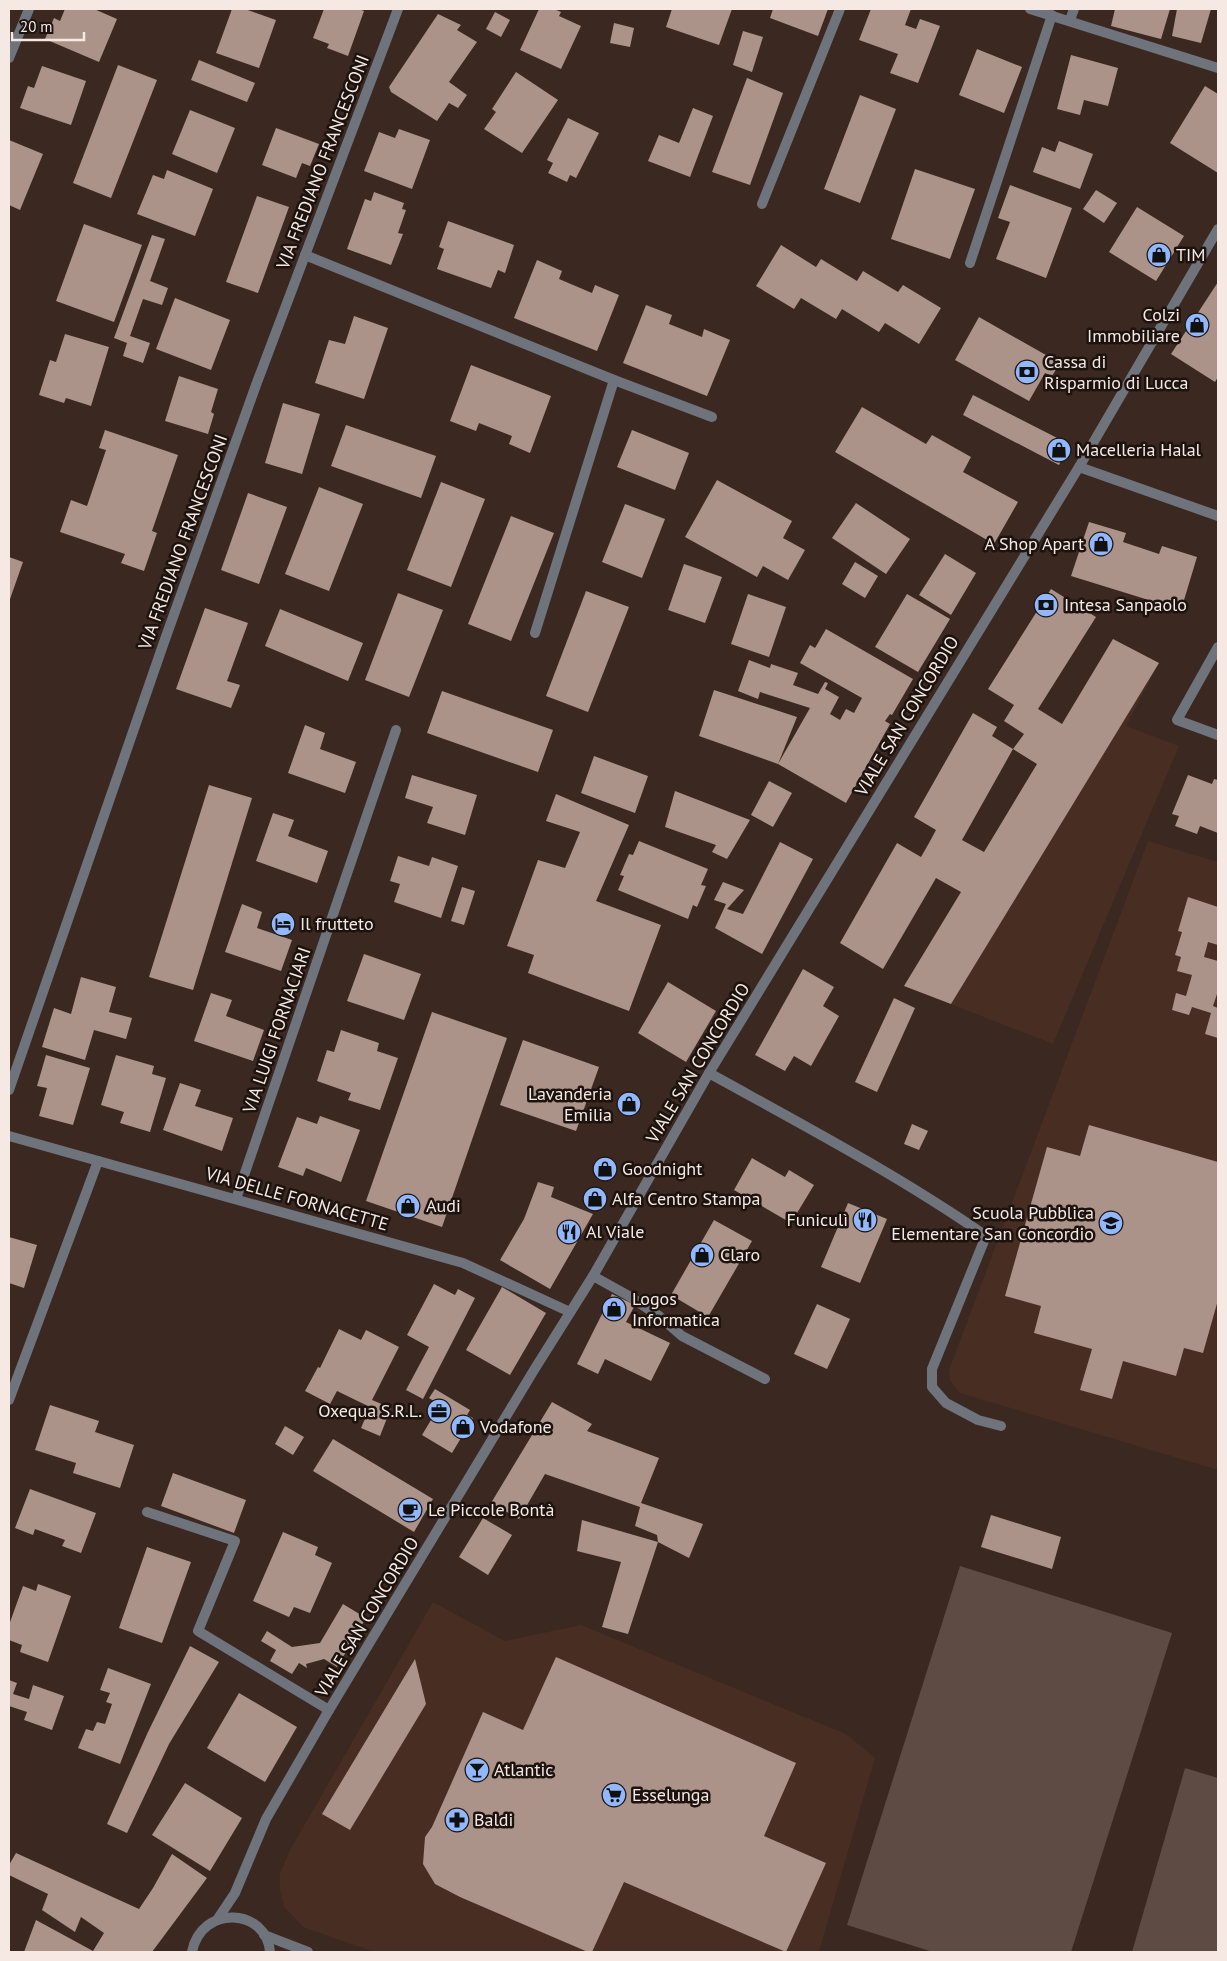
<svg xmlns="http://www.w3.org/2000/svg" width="1227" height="1961" font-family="'PT Sans',sans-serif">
  <rect width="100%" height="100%" fill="#3b2820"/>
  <g fill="#472d22">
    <path d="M1113,639L1159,663L1126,726L1179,746L1053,1044L904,986Z"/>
    <path d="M1148,841L1218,862V1470L960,1393L950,1381L949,1370Z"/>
    <path d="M433,1602L505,1641L581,1625L846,1734L875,1758L819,1952H374L303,1927L284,1907L280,1889V1873L290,1850Z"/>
  </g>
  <g fill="#5d4b44">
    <path d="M960,1566L1172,1633L1071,1952H933L847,1925Z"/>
    <path d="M1185,1768L1218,1778V1952H1132Z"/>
  </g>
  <g fill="#ac9389">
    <path d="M65,9H94L117,19L99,62L45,39L54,18L60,21Z"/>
    <path d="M232,9H245L276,20L259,68L216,53Z"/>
    <path d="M324,9H359L364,11L348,56L327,48L329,44L313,38Z"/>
    <path d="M539,9H554L561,12L559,16L581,26L561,69L520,50Z"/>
    <path d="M672,9H732L719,45L666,27Z"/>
    <path d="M773,9H828L818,36L770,18Z"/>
    <path d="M871,9H911L905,25L916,29L920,19L940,26L918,83L890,73L898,54L859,40Z"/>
    <path d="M1115,9H1170L1161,39L1111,26Z"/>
    <path d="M1177,9H1211L1201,43L1172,36Z"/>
    <path d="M495,12L510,20L501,37L486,29Z"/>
    <path d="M438,14L461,25L457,30L477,42L449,82L467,95L458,108L449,103L437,121L391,92L389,87Z"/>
    <path d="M614,23L634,28L630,47L610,43Z"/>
    <path d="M743,31L763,37L752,72L733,65Z"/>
    <path d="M977,49L1022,67L1004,113L959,95Z"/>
    <path d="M1071,55L1118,68L1108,106L1084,100L1080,115L1057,109Z"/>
    <path d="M199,60L255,83L247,102L191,80Z"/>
    <path d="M118,65L157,80L111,198L73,183Z"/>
    <path d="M42,66L86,81L71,125L20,108L28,86L34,88Z"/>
    <path d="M516,72L558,100L522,153L484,129L496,112L492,109Z"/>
    <path d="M747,78L783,93L750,185L712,172Z"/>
    <path d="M1205,86L1218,94V173L1170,143Z"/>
    <path d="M860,95L896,109L860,203L824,189Z"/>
    <path d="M693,108L713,116L690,177L648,161L659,135L679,143Z"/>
    <path d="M190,110L235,128L217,173L172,154Z"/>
    <path d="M568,118L599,133L576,178L570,175L567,182L548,173L553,163L547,160Z"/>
    <path d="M276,128L319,144L310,166L302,163L296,178L262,165Z"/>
    <path d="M399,129L430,140L412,189L364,171L379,132L395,138Z"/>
    <path d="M9,140L43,154L20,210L9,205Z"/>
    <path d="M1059,141L1093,154L1080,189L1033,172L1042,147L1055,152Z"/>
    <path d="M915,169L975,189L950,259L891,239Z"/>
    <path d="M167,170L213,189L195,236L137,214L153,175L164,179Z"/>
    <path d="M1010,185L1072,208L1046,278L996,259L1010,222L998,218Z"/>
    <path d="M1096,190L1117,203L1104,223L1083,209Z"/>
    <path d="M374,192L404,203L402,209L406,210L398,233L403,234L391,265L347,249L365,199L371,201Z"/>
    <path d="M257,196L289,207L258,293L226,282Z"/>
    <path d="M1137,207L1184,236L1156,281L1109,252Z"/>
    <path d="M448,221L514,245L505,273L498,270L491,288L437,269L444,249L439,247Z"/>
    <path d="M84,224L142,245L114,322L56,301Z"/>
    <path d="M152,235L165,239L150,281L168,288L162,305L143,299L130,336L150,343L143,363L123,356L127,343L114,338Z"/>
    <path d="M781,245L816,267L821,259L857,281L863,271L898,292L903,285L941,308L919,344L885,323L879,332L842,309L836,319L801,298L794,309L756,286Z"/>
    <path d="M537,260L562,271L559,279L592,293L595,285L619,295L597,351L514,318Z"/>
    <path d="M1218,282V377L1215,382L1171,354Z"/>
    <path d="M175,298L230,320L211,370L156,349Z"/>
    <path d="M646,305L672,315L669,324L702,337L704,329L730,340L707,396L623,363Z"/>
    <path d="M354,316L388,328L364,399L315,383L329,340L345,344Z"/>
    <path d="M979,317L1060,363L1052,376L1045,373L1029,401L955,360Z"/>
    <path d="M65,334L109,347L91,406L66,398L64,403L39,395L50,360L56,362Z"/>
    <path d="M471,365L551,396L530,453L509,444L512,436L479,423L476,431L450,421Z"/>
    <path d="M179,376L218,389L211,412L214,414L208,434L165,421Z"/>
    <path d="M973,395L1069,444L1059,465L963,415Z"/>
    <path d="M283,403L320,414L302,474L265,463Z"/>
    <path d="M862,407L926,444L932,435L971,457L963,472L1018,502L994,544L835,452Z"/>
    <path d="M346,425L436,456L421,498L331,466Z"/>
    <path d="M105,430L178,455L152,531L157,533L144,571L121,563L125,554L60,532L71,500L87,506L106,450L99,448Z"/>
    <path d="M632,430L689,453L675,490L617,467Z"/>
    <path d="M717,480L792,521L783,538L805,550L788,580L763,566L757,577L685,537Z"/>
    <path d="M441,482L485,499L451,587L407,570Z"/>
    <path d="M319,487L363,504L329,591L285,574Z"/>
    <path d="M248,493L287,507L259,584L221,570Z"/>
    <path d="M856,503L910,539L886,574L832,538Z"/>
    <path d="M625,504L665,519L642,578L602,562Z"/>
    <path d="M511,516L554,533L511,641L468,624Z"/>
    <path d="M1089,522L1126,533L1123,542L1159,554L1162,546L1197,557L1181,610L1071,576Z"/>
    <path d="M945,554L976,573L951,615L919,595Z"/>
    <path d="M9,557L23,562L9,602Z"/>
    <path d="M855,562L878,576L865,598L842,584Z"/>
    <path d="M684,564L722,577L705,623L668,610Z"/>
    <path d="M1051,589L1096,617L1038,709L1062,724L1113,639L1159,663L951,1004L904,986L961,892L936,878L883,969L840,943L897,843L921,857L929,843L936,830L914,817L973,713L997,727L992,736L1013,749L962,840L984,852L1037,764L1013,749L1024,734L1004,721L1014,705L988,689Z"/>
    <path d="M586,591L629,607L588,712L546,696Z"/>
    <path d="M398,593L443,610L409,697L365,680Z"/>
    <path d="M748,594L786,607L769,657L731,644Z"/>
    <path d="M907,594L950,619L918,672L875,647Z"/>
    <path d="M205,608L248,623L227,681L240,685L231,708L176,689Z"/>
    <path d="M280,609L363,643L348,681L265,646Z"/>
    <path d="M826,629L913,679L892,715L890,714L885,721L890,724L846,803L778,764L699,736L714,690L797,717L778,764L810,708L760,692L758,699L738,691L749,660L770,668L771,664L798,673L793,685L818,694L825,682L828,683L825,689L839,697L830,714L840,720L846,709L854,713L862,698L800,663L810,645L815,648Z"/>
    <path d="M442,691L553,730L538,772L427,733Z"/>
    <path d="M305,725L325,733L320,749L356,762L345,793L288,773Z"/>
    <path d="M594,756L648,776L635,813L581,793Z"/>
    <path d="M412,775L477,795L465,835L427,823L433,807L405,798Z"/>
    <path d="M1188,775L1212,784L1214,779L1218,780V833L1200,826L1197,834L1175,826L1179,816L1172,814Z"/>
    <path d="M769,781L792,793L773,827L751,815Z"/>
    <path d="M209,785L252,798L193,990L149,977Z"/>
    <path d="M675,791L750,820L727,859L712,852L716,845L665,827Z"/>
    <path d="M556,794L629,825L596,901L661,925L629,1011L528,973L534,955L507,946L538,860L565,868L580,832L546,821Z"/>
    <path d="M273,813L294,820L288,836L328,851L317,883L256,861Z"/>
    <path d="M639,841L708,869L701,885L706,886L697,907L693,905L688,919L618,890L624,876L620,875L629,854L633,855Z"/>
    <path d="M780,842L813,859L762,954L715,928L726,904L714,900L723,882L744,890L727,909L743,914Z"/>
    <path d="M398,856L429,866L432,857L458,866L441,918L394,902L400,884L390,881Z"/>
    <path d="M462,887L475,891L464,925L451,921Z"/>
    <path d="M1188,897L1218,907V945L1208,942L1204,957L1218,961V991L1213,1006L1218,1008V1038L1205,1034L1211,1013L1192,1007L1189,1015L1172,1010L1176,993L1186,996L1192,975L1177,971L1181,957L1175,955L1182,932L1178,931Z"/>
    <path d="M242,904L262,912L257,928L292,940L281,971L225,952Z"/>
    <path d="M364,954L421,974L404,1020L347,1001Z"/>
    <path d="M803,969L834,987L823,1006L839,1016L811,1066L794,1056L785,1071L755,1055Z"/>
    <path d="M81,977L116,987L109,1012L132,1018L126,1039L94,1030L85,1060L42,1047L54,1008L71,1014Z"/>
    <path d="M668,982L716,1011L686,1062L638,1033Z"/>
    <path d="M211,993L232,1000L226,1016L264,1030L253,1061L194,1041Z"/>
    <path d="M894,998L915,1008L877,1092L855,1082Z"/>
    <path d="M432,1012L507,1038L442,1227L366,1201Z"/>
    <path d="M341,1030L379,1043L377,1051L398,1058L380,1110L348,1100L351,1093L317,1081L327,1050L334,1052Z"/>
    <path d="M523,1040L599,1067L576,1131L500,1105Z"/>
    <path d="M46,1055L90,1068L73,1125L39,1116L47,1088L37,1086Z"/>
    <path d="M116,1055L154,1066L152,1074L166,1078L150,1132L120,1123L124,1112L101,1105Z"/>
    <path d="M180,1083L201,1090L195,1106L233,1118L222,1151L163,1130Z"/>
    <path d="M320,1116L360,1130L341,1182L306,1168L303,1176L278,1167L297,1117L317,1124Z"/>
    <path d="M912,1124L928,1131L919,1150L904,1144Z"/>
    <path d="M1089,1125L1218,1162V1300L1203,1353L1184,1348L1176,1376L1123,1361L1112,1399L1080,1390L1092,1349L1034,1333L1041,1306L1005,1296L1047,1147L1080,1156Z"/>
    <path d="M752,1158L785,1177L789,1170L814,1185L791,1223L734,1190Z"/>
    <path d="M538,1182L554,1187L551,1197L593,1214L550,1289L500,1260L524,1219Z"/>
    <path d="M848,1203L887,1219L860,1283L821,1267Z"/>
    <path d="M714,1220L752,1241L708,1317L671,1295Z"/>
    <path d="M9,1237L37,1245L24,1288L9,1283Z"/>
    <path d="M434,1284L455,1295L458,1289L475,1298L423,1399L406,1390L429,1347L407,1335Z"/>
    <path d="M502,1287L546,1313L510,1375L466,1350Z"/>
    <path d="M612,1294L635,1305L626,1322L670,1343L651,1381L605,1359L598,1374L577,1364Z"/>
    <path d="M817,1304L850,1319L827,1369L794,1354Z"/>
    <path d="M339,1329L361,1340L366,1330L399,1347L372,1400L391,1408L380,1436L361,1428L370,1407L337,1391L330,1404L305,1391L318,1367L320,1368Z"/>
    <path d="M435,1389L470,1410L467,1415L473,1418L452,1453L422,1435L440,1405L429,1398Z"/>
    <path d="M552,1402L592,1424L587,1431L659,1458L641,1503L703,1524L689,1558L658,1542L657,1535L635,1526L640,1507L545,1474L519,1519L491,1503Z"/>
    <path d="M50,1405L99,1421L95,1432L134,1445L120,1488L73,1473L76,1463L35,1450Z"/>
    <path d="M285,1426L304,1437L293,1455L275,1444Z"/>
    <path d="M333,1439L433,1499L414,1532L313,1471Z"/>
    <path d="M173,1473L246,1500L234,1533L161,1506Z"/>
    <path d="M30,1489L96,1513L81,1553L62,1546L65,1540L35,1529L33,1535L15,1528Z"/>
    <path d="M991,1515L1061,1537L1052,1569L981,1547Z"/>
    <path d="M483,1518L512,1535L488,1575L459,1557Z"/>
    <path d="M582,1520L658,1542L628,1634L602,1627L621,1562L577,1551Z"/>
    <path d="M283,1532L318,1547L315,1555L332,1563L310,1613L294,1607L289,1617L253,1601Z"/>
    <path d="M147,1547L191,1562L162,1643L119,1628Z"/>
    <path d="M38,1584L71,1596L48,1662L20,1652L22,1645L9,1640V1625L23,1586L36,1591Z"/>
    <path d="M343,1604L366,1618L337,1667L324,1659L306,1664L307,1668L299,1663L292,1674L270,1661L276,1650L261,1641L267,1631L292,1647L320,1643Z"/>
    <path d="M190,1646L219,1662L169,1744L127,1833L107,1824L148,1732Z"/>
    <path d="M556,1657L796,1763L764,1836L826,1863L786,1952L624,1882L592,1952H588L460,1897L435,1884L423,1864L425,1837L432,1827L483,1712L523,1730Z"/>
    <path d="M415,1659L426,1704L350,1830L322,1814Z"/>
    <path d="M108,1668L151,1684L120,1764L78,1748L86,1729L93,1731L97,1722L105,1724L112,1704L106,1702L110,1693L100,1690Z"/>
    <path d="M9,1680L17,1683L13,1694L29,1699L33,1685L64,1696L52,1730L24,1720L27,1712L9,1706Z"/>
    <path d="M239,1693L297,1727L265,1782L207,1748Z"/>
    <path d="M185,1783L242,1818L210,1871L152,1835Z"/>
    <path d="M16,1853L139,1909L153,1888L172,1854L207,1878L152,1952H24L36,1920L93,1951L104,1933L81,1917L75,1932L42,1910L48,1894L9,1875V1865Z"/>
  </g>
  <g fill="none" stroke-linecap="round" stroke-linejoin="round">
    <g stroke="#6e737c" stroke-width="10">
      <path d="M1030,9L1218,68"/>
      <path d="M1070,20L1074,9"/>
      <path d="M9,58L29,9"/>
      <path d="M762,204L840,9"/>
      <path d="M305,255L614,380L712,417"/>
      <path d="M970,263L1052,15"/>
      <path d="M1079,467L1218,516"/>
      <path d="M535,633L614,380"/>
      <path d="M1218,647L1177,720L1218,735"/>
      <path d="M709,1073C803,1125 898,1175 986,1236L932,1369V1387L946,1403L978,1420L1001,1426"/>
      <path d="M9,1090L163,645L256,385L398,9"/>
      <path d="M9,1136L463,1263L570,1312"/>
      <path d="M236,1199L396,730"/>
      <path d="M593,1276L629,1296L659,1316L682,1336L765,1379"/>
      <path d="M9,1400L98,1161"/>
      <path d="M147,1512L235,1541L198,1631L329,1710"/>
      <path d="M217,1920L235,1893L266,1819L329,1710L534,1370L593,1276L709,1073L1079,467L1218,229"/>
    </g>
    <g stroke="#6e737c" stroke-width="10">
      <path d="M264,1935L308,1952"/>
      <path d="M192,1952C201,1904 267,1908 270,1952"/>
    </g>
  </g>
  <defs>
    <g id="shop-disc" transform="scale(1.25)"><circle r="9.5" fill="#91b8fd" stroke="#1c130f"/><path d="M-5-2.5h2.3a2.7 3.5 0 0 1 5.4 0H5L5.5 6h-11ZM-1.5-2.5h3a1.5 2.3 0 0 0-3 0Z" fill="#111"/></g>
    <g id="bank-disc" transform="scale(1.25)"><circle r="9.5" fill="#91b8fd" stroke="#1c130f"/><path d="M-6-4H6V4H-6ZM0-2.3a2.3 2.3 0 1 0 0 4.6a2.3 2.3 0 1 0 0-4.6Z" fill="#111"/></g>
    <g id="hotel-disc" transform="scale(1.25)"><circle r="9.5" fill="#91b8fd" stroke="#1c130f"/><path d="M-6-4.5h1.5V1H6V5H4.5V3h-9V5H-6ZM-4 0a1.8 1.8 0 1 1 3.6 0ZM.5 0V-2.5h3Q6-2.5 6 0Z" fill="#111"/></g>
    <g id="restaurant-disc" transform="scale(1.25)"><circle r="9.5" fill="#91b8fd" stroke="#1c130f"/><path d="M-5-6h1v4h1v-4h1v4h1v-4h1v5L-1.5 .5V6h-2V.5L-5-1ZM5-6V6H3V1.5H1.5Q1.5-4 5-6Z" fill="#111"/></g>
    <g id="school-disc" transform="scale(1.25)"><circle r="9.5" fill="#91b8fd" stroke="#1c130f"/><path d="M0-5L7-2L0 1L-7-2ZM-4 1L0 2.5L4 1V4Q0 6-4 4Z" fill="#111"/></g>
    <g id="office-disc" transform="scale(1.25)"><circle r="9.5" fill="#91b8fd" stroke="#1c130f"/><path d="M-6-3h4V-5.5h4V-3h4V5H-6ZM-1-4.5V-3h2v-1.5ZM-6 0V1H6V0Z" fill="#111"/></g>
    <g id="cafe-disc" transform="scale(1.25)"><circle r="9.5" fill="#91b8fd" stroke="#1c130f"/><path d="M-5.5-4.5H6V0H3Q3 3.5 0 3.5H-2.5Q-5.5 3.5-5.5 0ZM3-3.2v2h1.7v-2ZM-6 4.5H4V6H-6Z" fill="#111"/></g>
    <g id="bar-disc" transform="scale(1.25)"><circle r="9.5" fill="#91b8fd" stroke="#1c130f"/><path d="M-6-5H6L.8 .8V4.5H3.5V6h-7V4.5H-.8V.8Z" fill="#111"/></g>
    <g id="supermarket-disc" transform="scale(1.25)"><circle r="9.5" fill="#91b8fd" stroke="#1c130f"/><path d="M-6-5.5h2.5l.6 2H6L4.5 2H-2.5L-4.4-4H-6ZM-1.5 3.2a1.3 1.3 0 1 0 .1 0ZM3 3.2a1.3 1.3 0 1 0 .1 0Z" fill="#111"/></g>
    <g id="pharmacy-disc" transform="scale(1.25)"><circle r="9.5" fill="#91b8fd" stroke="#1c130f"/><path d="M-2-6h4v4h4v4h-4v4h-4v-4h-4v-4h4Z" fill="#111"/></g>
  </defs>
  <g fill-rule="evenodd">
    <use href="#shop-disc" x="1159" y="255"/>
    <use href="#shop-disc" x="1197" y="325"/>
    <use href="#bank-disc" x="1027" y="372"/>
    <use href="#shop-disc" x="1059" y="450"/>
    <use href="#shop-disc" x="1101" y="544"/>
    <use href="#bank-disc" x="1046" y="605"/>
    <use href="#hotel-disc" x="283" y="924"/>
    <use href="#shop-disc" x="629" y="1104"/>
    <use href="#shop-disc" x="605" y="1169"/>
    <use href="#shop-disc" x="595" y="1199"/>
    <use href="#shop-disc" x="408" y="1206"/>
    <use href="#restaurant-disc" x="865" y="1220"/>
    <use href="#school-disc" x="1111" y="1223"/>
    <use href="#restaurant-disc" x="569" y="1232"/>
    <use href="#shop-disc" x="702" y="1255"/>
    <use href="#shop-disc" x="614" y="1309"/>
    <use href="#office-disc" x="439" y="1411"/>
    <use href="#shop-disc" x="463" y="1427"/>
    <use href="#cafe-disc" x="410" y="1510"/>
    <use href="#bar-disc" x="477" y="1770"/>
    <use href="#supermarket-disc" x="614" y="1795"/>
    <use href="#pharmacy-disc" x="457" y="1820"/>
  </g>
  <g text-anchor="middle" stroke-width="5" stroke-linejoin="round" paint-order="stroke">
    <g font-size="18" fill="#f6e9e3" stroke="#1c130f">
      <text transform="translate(323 162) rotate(-69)" y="6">VIA FREDIANO FRANCESCONI</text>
      <text transform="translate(183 542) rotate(-70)" y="6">VIA FREDIANO FRANCESCONI</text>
      <text transform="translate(907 716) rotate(-59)" y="6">VIALE SAN CONCORDIO</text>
      <text transform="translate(277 1030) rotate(-71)" y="6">VIA LUIGI FORNACIARI</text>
      <text transform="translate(698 1063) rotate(-59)" y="6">VIALE SAN CONCORDIO</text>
      <text transform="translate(297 1199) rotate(16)" y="6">VIA DELLE FORNACETTE</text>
      <text transform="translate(367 1617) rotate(-59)" y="6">VIALE SAN CONCORDIO</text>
    </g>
    <g font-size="18" fill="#f6e9e3" stroke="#1c130f" text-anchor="start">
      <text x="1176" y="261">TIM</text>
      <text x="1180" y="321" text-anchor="end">Colzi<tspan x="1180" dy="21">Immobiliare</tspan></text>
      <text x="1044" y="368">Cassa di<tspan x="1044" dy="21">Risparmio di Lucca</tspan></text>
      <text x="1076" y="456">Macelleria Halal</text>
      <text x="1084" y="550" text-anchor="end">A Shop Apart</text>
      <text x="1064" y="611">Intesa Sanpaolo</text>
      <text x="300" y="930">Il frutteto</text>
      <text x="612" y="1100" text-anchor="end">Lavanderia<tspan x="612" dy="21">Emilia</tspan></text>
      <text x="622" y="1175">Goodnight</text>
      <text x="612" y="1205">Alfa Centro Stampa</text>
      <text x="426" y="1212">Audi</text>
      <text x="1094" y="1219" text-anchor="end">Scuola Pubblica<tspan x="1094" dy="21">Elementare San Concordio</tspan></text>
      <text x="848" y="1226" text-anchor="end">Funiculì</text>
      <text x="586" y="1238">Al Viale</text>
      <text x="720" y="1261">Claro</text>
      <text x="632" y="1305">Logos<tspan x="632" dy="21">Informatica</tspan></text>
      <text x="422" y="1417" text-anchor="end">Oxequa S.R.L.</text>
      <text x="480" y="1433">Vodafone</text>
      <text x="428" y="1516">Le Piccole Bontà</text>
      <text x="494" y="1776">Atlantic</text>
      <text x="632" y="1801">Esselunga</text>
      <text x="474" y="1826">Baldi</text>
    </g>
  </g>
  <rect width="1227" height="1961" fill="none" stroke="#f6e9e3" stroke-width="20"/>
  <path d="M12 32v8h72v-8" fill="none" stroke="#f6e9e3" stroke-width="2.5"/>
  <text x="20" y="32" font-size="15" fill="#f6e9e3" stroke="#1c130f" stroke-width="4" paint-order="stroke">20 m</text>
</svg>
